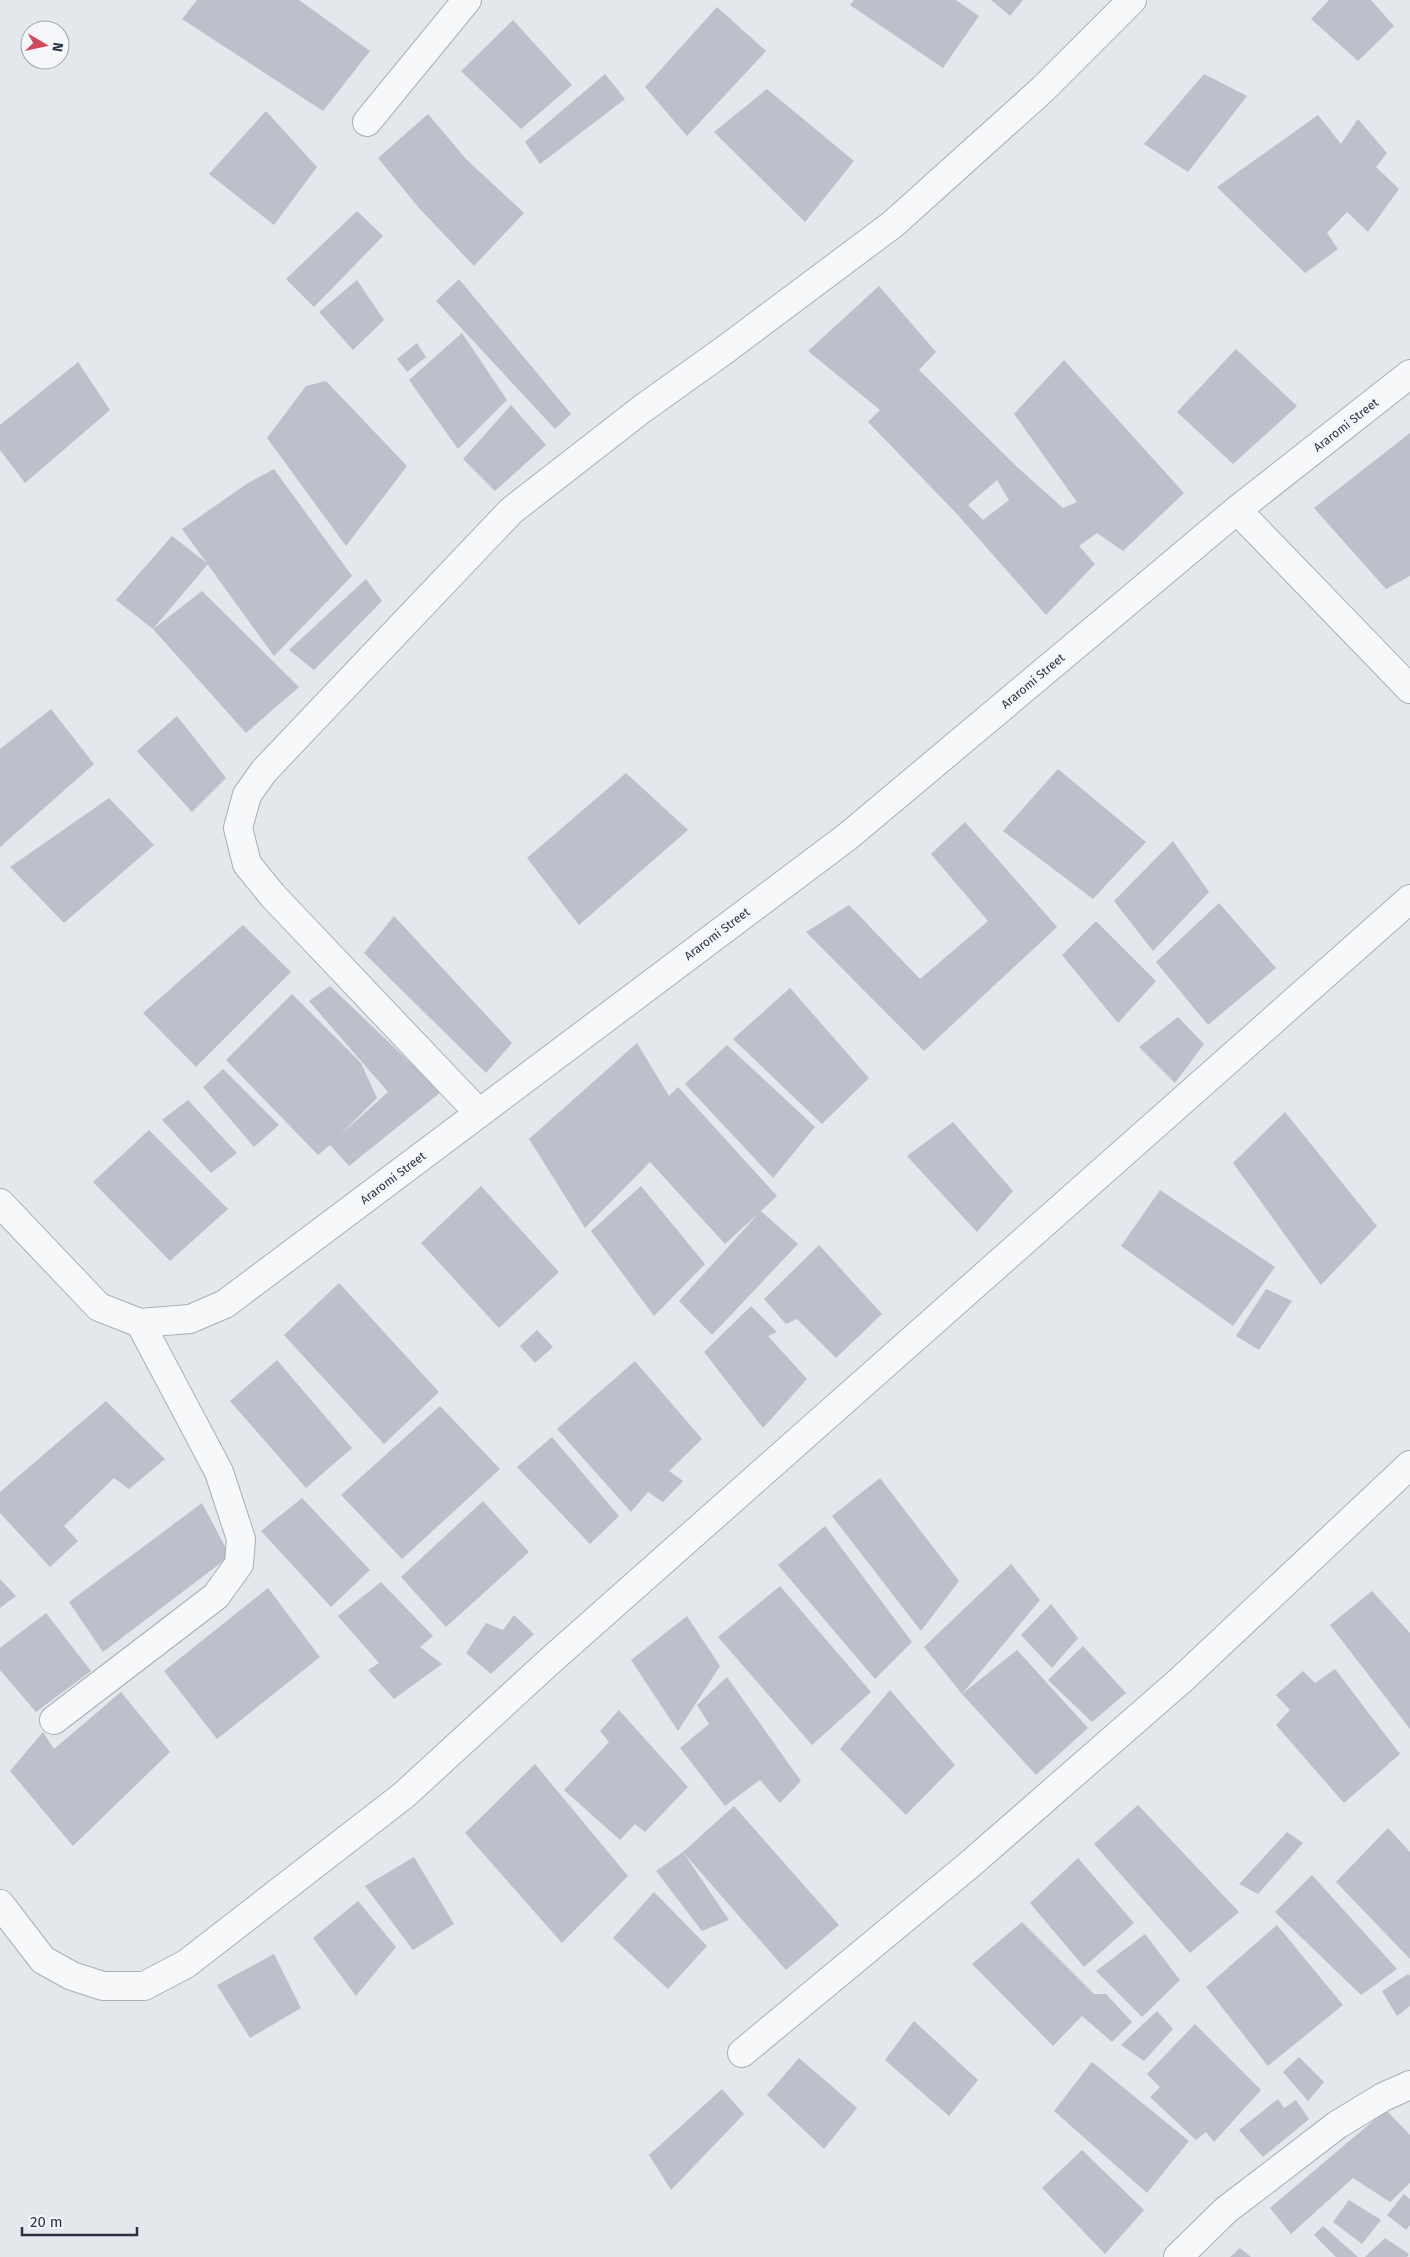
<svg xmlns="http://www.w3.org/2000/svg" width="1410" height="2257" font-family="'Fira Sans',sans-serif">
  <rect width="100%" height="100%" fill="#e4e7ec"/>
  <g fill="#bbc0ca" fill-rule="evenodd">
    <path d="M197,0H299L370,51L323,111L182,19Z"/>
    <path d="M854,0H956L979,16L943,68L850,5Z"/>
    <path d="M991,0H1023L1010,16Z"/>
    <path d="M1329,0H1371L1394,26L1358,61L1311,19Z"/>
    <path d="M717,7L766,51L687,136L645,87Z"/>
    <path d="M513,20L572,85L521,129L461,71Z"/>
    <path d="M605,74L625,99L540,164L525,142Z"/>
    <path d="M1204,74L1247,96L1188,172L1144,144Z"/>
    <path d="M767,89L854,161L805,222L714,132Z"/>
    <path d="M266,111L317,167L274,225L209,174Z"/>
    <path d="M428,114L466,159L524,213L474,266L419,208L378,158Z"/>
    <path d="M1318,115L1341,144L1358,119L1387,153L1376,167L1399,189L1368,232L1347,212L1327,233L1338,249L1305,273L1217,187Z"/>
    <path d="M357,211L383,236L314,307L286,279Z"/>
    <path d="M459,279L571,414L555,429L436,301Z"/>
    <path d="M357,280L384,320L353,350L319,312Z"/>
    <path d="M879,286L936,352L919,370L1015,465L1063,508L1077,502L1014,414L1064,360L1184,493L1123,551L1097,533L1079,546L1095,564L1046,615L957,514L868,422L880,410L808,351ZM997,480L1009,500L983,520L968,505Z"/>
    <path d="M462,333L507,400L458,449L409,380Z"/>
    <path d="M417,343L426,357L407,372L397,359Z"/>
    <path d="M1236,349L1297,406L1233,464L1177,412Z"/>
    <path d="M78,362L110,410L25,483L0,450V425Z"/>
    <path d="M326,381L407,466L346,546L267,438L306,386Z"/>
    <path d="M511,405L546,445L495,491L463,459Z"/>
    <path d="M1410,433V576L1386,589L1314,508Z"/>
    <path d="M274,469L352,576L274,656L182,529L248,483Z"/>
    <path d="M172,536L208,564L153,629L116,600Z"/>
    <path d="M366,579L382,601L314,670L289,650Z"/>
    <path d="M202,591L299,687L246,733L153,629Z"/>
    <path d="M51,709L94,764L0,847V749Z"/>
    <path d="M177,716L226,778L192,812L137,751Z"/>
    <path d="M1058,769L1146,842L1093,899L1003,831Z"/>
    <path d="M626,773L688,830L579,925L527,858Z"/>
    <path d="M109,798L154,845L64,923L10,867Z"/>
    <path d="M965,822L1057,927L924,1051L806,932L849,905L920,979L988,921L931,854Z"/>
    <path d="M1173,841L1209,892L1153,951L1114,901Z"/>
    <path d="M1219,903L1276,968L1208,1025L1156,962Z"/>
    <path d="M394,916L512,1043L486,1073L364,953Z"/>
    <path d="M1096,921L1156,981L1118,1023L1062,955Z"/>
    <path d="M243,925L291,972L196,1067L143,1013Z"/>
    <path d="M330,986L441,1092L349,1166L330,1145L318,1155L226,1060L292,994L361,1063L377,1098L339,1136L388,1092L309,1001Z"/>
    <path d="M790,988L869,1078L822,1124L733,1039Z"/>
    <path d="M1178,1017L1204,1044L1175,1083L1139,1047Z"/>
    <path d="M637,1043L669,1096L678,1087L777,1196L761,1211L798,1244L712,1335L679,1301L759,1213L725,1244L650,1162L585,1228L529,1139Z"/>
    <path d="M727,1045L815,1127L773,1178L685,1084Z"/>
    <path d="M223,1069L279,1125L254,1147L203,1087Z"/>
    <path d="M188,1100L237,1153L211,1173L162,1120Z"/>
    <path d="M1285,1112L1377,1226L1321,1285L1233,1163Z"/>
    <path d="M953,1122L1013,1191L977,1232L907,1156Z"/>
    <path d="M149,1130L228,1209L170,1261L93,1182Z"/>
    <path d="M481,1186L559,1272L499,1328L421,1243Z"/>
    <path d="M641,1186L705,1264L654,1316L591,1231Z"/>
    <path d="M1160,1190L1275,1267L1233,1326L1121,1246Z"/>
    <path d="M819,1245L882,1314L836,1358L797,1319L786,1324L764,1299Z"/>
    <path d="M339,1283L439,1392L384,1444L284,1335Z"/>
    <path d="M1266,1289L1292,1301L1259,1350L1236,1336Z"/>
    <path d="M751,1306L777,1332L768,1336L807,1379L763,1428L704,1352Z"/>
    <path d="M537,1330L553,1347L535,1363L520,1346Z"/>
    <path d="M277,1360L352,1448L306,1488L230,1401Z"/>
    <path d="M635,1361L702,1439L669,1471L683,1481L663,1502L648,1492L631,1512L557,1429Z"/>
    <path d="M106,1401L165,1459L129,1489L114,1478L64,1526L78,1541L50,1567L0,1513V1492Z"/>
    <path d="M440,1406L500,1469L402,1559L341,1495Z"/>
    <path d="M552,1437L619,1516L590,1544L517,1467Z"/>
    <path d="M880,1478L959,1581L921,1631L832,1516Z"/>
    <path d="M302,1498L370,1570L331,1607L261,1531Z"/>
    <path d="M483,1501L529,1552L446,1627L401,1577Z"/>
    <path d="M202,1503L230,1556L103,1652L69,1602Z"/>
    <path d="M825,1526L912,1642L875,1679L778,1565Z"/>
    <path d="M1011,1564L1040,1600L962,1694L1017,1650L1088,1728L1036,1775L962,1694L924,1647Z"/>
    <path d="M0,1579L16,1596L0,1608Z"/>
    <path d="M381,1582L433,1636L420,1647L442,1664L394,1699L368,1670L379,1663L338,1616Z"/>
    <path d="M780,1586L871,1692L812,1745L718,1637Z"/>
    <path d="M268,1588L320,1657L217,1739L164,1671Z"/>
    <path d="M1372,1591L1410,1633V1729L1330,1625Z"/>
    <path d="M1051,1604L1078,1638L1052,1668L1021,1635Z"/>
    <path d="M46,1613L91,1671L36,1712L0,1670V1648Z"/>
    <path d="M514,1615L534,1634L491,1674L466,1653L486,1623L503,1630Z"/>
    <path d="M687,1616L720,1666L678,1731L631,1660Z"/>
    <path d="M1083,1646L1126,1693L1092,1722L1048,1680Z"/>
    <path d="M1335,1669L1400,1754L1344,1803L1276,1725L1290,1710L1276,1695L1303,1671L1315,1683Z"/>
    <path d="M727,1677L801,1781L780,1803L760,1780L725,1806L680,1748L709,1724L697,1705Z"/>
    <path d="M890,1690L955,1765L906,1815L840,1749Z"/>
    <path d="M121,1692L170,1752L73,1846L10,1771L43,1732L54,1749Z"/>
    <path d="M619,1710L688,1787L645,1832L635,1824L620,1840L564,1790L609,1742L600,1731Z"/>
    <path d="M535,1764L628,1876L562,1943L465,1833Z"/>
    <path d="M1138,1805L1239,1912L1190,1953L1094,1844Z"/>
    <path d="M734,1806L839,1925L786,1970L683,1852Z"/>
    <path d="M1388,1828L1410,1852V1959L1336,1882Z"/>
    <path d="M1287,1832L1303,1843L1258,1894L1239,1884Z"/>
    <path d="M683,1852L729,1920L702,1931L656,1871Z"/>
    <path d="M414,1857L454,1924L413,1950L365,1886Z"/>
    <path d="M1078,1858L1134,1923L1084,1967L1030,1903Z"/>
    <path d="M1312,1875L1397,1969L1361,1995L1275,1912Z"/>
    <path d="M654,1892L707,1946L668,1989L613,1938Z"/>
    <path d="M358,1901L396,1947L356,1996L313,1938Z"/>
    <path d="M1022,1922L1094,1994H1106L1132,2022L1112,2042L1082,2016L1053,2046L972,1964Z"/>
    <path d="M1277,1925L1343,2005L1268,2066L1206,1987Z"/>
    <path d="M1145,1934L1180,1980L1142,2017L1096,1971Z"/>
    <path d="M274,1954L301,2008L250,2038L217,1985Z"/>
    <path d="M1408,1974L1410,1976V2006L1397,2016L1382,1991Z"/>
    <path d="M1157,2011L1173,2029L1144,2061L1121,2045Z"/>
    <path d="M914,2021L978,2080L949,2116L885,2060Z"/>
    <path d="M1195,2024L1261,2090L1214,2142L1206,2132L1196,2140L1150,2097L1160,2087L1147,2074Z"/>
    <path d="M1299,2057L1324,2082L1308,2101L1283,2072Z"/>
    <path d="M799,2058L857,2108L824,2149L767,2095Z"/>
    <path d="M1092,2062L1189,2141L1147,2193L1054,2111Z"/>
    <path d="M722,2089L744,2114L671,2190L649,2155Z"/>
    <path d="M1278,2099L1284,2108L1296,2100L1309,2119L1263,2157L1239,2130Z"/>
    <path d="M1386,2110L1410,2135V2183L1390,2202L1353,2178L1291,2234L1270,2208Z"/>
    <path d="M1082,2150L1144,2210L1105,2254L1042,2188Z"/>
    <path d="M1404,2194L1410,2199V2225L1406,2230L1387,2215Z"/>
    <path d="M1349,2200L1381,2220L1362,2244L1333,2222Z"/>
    <path d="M1323,2226L1358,2257H1336L1314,2235Z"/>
    <path d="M1385,2238L1409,2254L1407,2257H1365Z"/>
    <path d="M1240,2248L1251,2257H1230Z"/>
  </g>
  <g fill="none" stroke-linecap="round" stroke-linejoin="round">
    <g stroke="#a9aeb7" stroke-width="30">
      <g id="minor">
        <path d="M367,122L467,0"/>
        <path d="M1237,510L1410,689"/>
        <path d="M479,1113L273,896L247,864L238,828L247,795L264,771L511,511L642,409L726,349L893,224L1043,89L1132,0"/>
        <path d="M0,1203L99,1307L140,1323L190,1319L225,1304L847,837L1237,510L1410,374"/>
        <path d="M54,1720L216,1596L239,1564L241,1539L219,1472L140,1323"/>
        <path d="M0,1904L43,1960L72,1976L103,1986H144L186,1964L404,1795L551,1660L1410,899"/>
        <path d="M742,2053L969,1865L1181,1680L1410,1465"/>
        <path d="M1178,2257L1226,2210L1337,2125L1383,2097L1410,2085"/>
      </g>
    </g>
    <use href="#minor" stroke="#f7f8fa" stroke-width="28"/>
  </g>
  <g text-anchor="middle" stroke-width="5" stroke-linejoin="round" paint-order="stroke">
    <g font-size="12" fill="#2b3445" stroke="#f4f6f9">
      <text transform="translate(1346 425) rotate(-38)" y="4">Araromi Street</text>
      <text transform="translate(1033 681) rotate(-40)" y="4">Araromi Street</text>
      <text transform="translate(717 934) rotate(-37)" y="4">Araromi Street</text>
      <text transform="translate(393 1178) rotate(-37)" y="4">Araromi Street</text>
    </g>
  </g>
  <g transform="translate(45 45) rotate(99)"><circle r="24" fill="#f4f6f9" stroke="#a4a8b1"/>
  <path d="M0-4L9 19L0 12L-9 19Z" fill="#d1495b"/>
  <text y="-8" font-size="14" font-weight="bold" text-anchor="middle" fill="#2b3445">N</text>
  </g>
  <path d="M22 2227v8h115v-8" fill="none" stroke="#2b3445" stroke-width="2.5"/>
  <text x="30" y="2227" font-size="15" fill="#2b3445" stroke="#f4f6f9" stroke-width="4" paint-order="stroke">20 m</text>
</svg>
